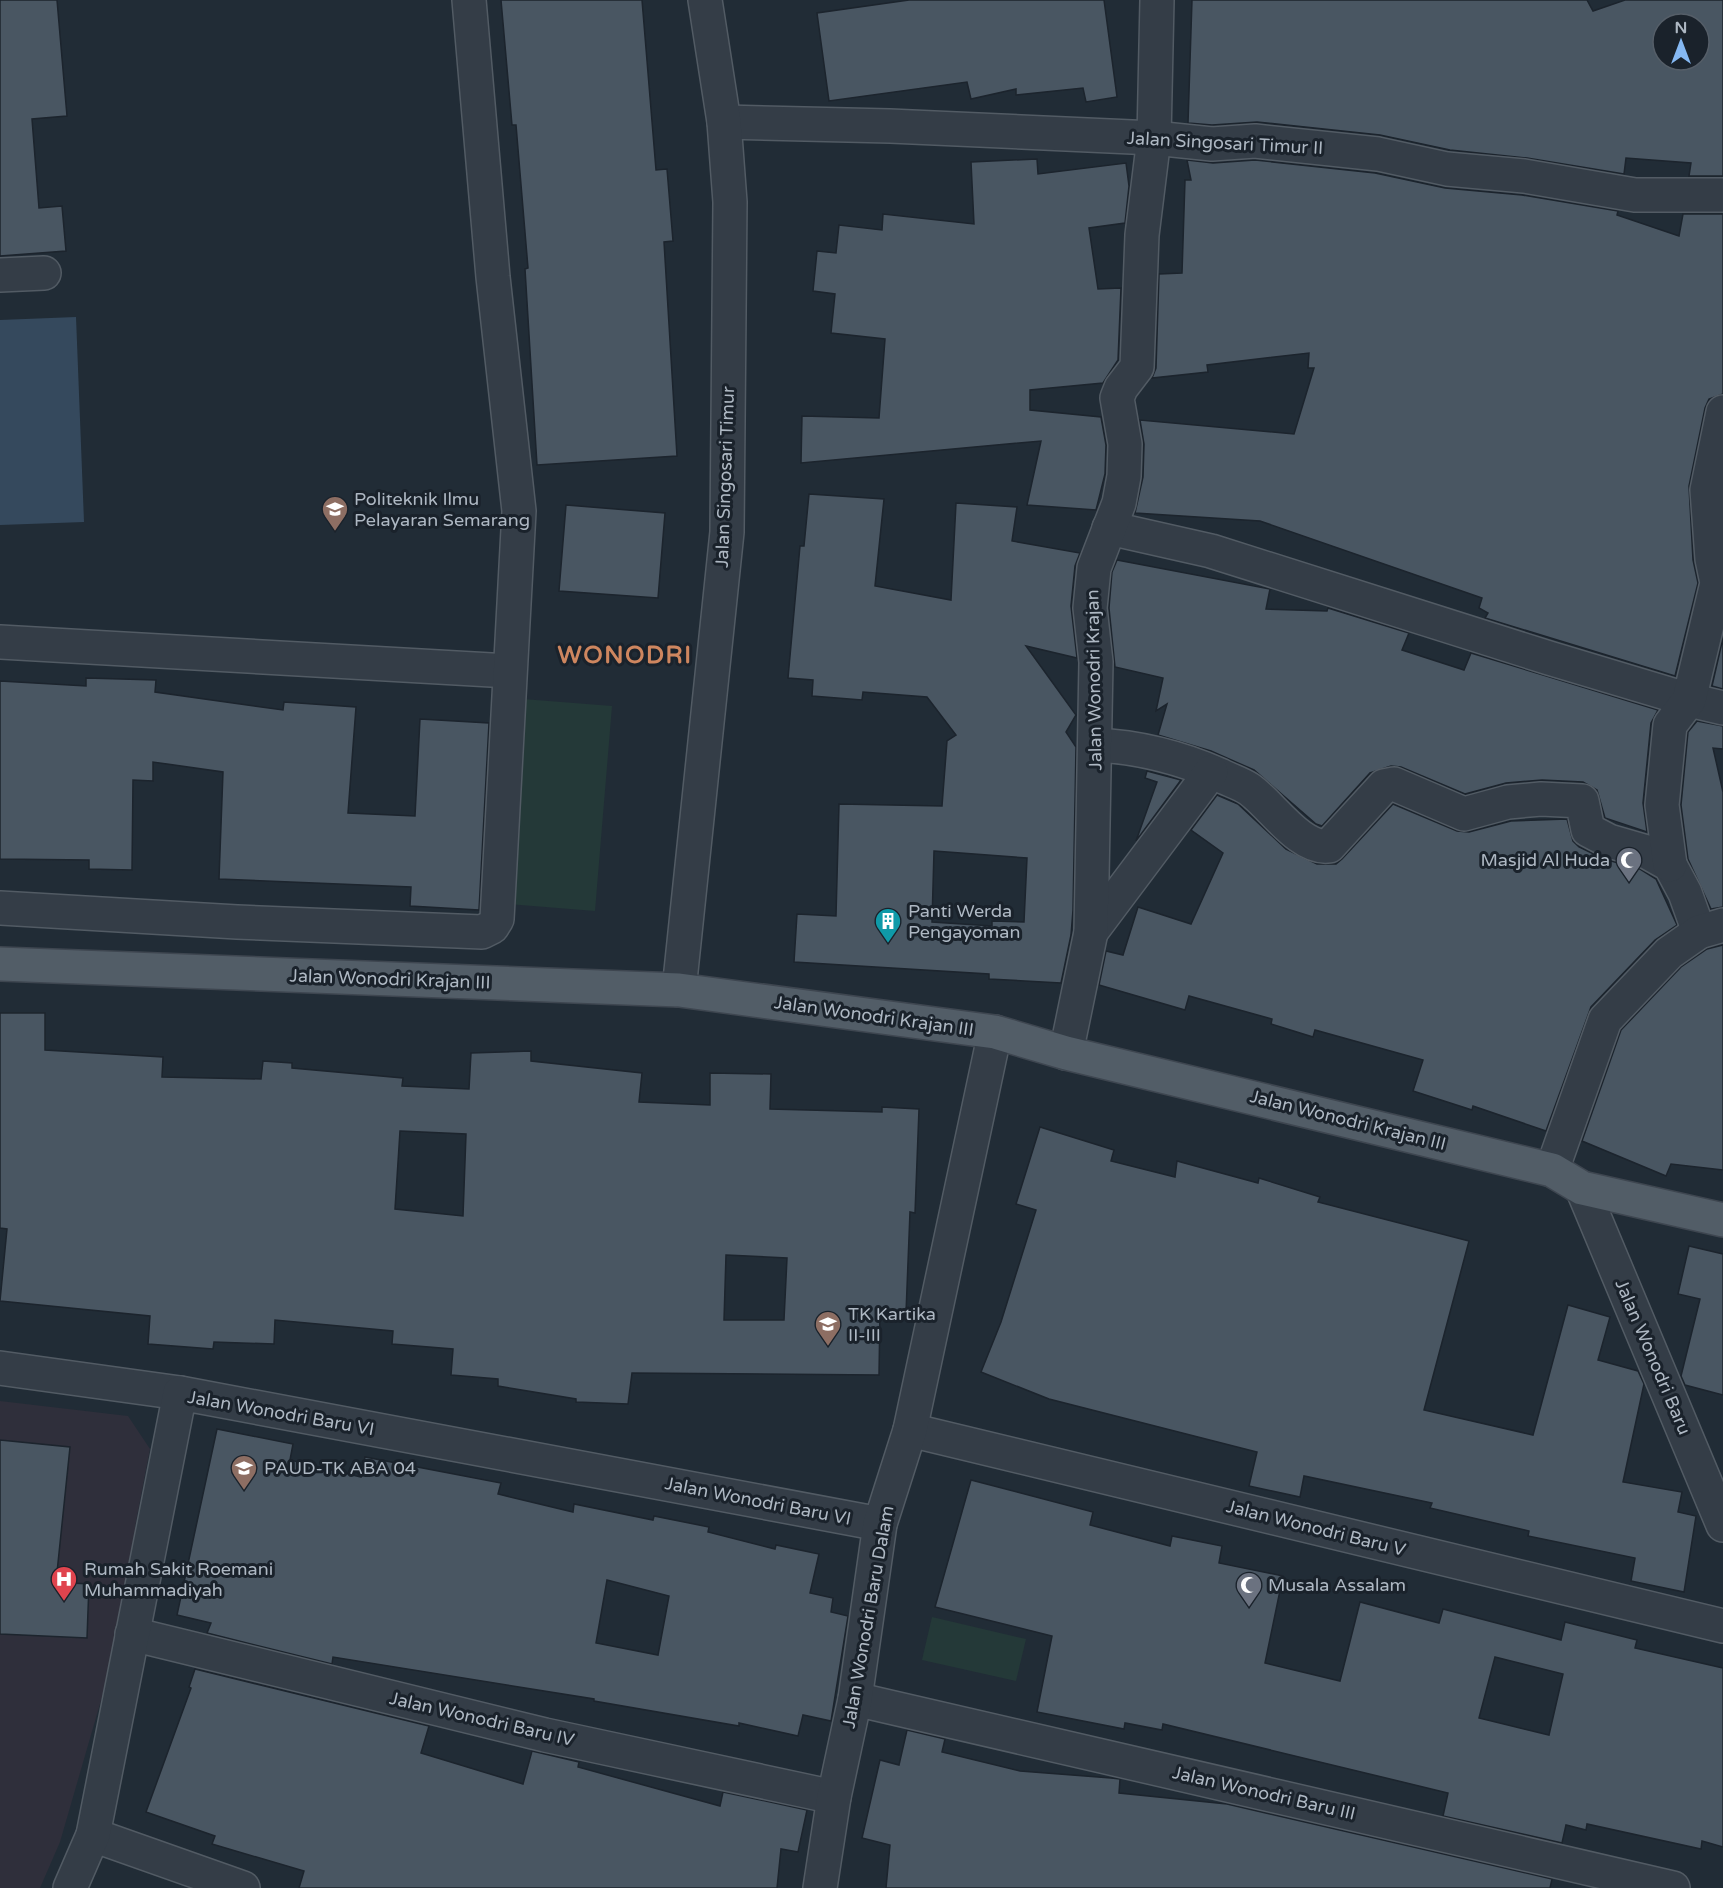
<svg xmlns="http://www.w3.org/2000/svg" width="1723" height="1888" font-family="'Varela Round',sans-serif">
  <rect width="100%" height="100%" fill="#212c36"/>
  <path fill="#2f2f3b" d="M0,1401L128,1416L150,1449L135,1527L148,1538L60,1842L40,1888H0Z"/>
  <g fill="#243938">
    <path d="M523,699L612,706L595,911L507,904Z"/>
    <path d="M932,1617L1026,1639L1016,1681L922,1660Z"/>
  </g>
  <path fill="#35495d" d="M76,317L84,522L0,525V320Z"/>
  <g fill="#495662" stroke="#1c242d" stroke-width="1.5" fill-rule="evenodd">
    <path d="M0,0H57L67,116L32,119L39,208L62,206L66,251L0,256Z"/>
    <path d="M501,0H642L656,170L667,169L673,241L664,242L677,456L537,465L525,269L528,268L516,125H512Z"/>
    <path d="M909,0H1104L1117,97L1086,102L1083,88L1016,95V89L971,99L967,82L829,101L817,13Z"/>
    <path d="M1192,0H1587L1593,11L1625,0H1723V176H1689L1691,163L1626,158L1624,174L1527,158L1450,150L1380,135L1257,122L1212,125L1188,123ZM1663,24H1699V60H1663Z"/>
    <path d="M1037,159L1038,174L1126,163L1129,186L1125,223L1089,228L1098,289L1121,288L1118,360L1103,383L1030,390V410L1101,417L1106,445L1105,474L1096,510L1027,505L1041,441L801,463L802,416L879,418L885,339L831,333L835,294L813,291L817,251L836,253L839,225L882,230L883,214L974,224L971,162Z"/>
    <path d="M1187,160L1213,163L1255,160L1375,173L1445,188L1522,195L1618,211L1617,215L1679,236L1683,214H1723V394L1709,399L1705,408L1689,486L1693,560L1698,583L1675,676L1485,618L1488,613L1479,608L1482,598L1260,521L1135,513L1143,477L1144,444L1140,420L1294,434L1314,368H1308L1309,353L1207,365L1208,372L1152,378L1156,368L1159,274L1182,273L1185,180H1191Z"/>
    <path d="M809,494L884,499L875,586L951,600L956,503L1017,507L1012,541L1080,553L1075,566L1071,606L1077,658L1026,646L1076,715L1066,732L1076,747L1073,910L1071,935L1061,983L989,979V974L794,962L797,914L836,916L839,804L942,806L947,741L956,735L927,697L863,692L862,700L812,696L813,680L788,678L800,546H804ZM934,851L1027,858L1024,922L992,921V926L932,922Z"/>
    <path d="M566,505L665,513L658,598L559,591Z"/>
    <path d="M1117,560L1270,589L1266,609L1327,611L1328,608L1409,633L1402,650L1464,670L1471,653L1658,710L1651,723L1643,803L1647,832L1605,818L1597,790L1583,782L1542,780L1506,783L1465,794L1401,767L1391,766L1370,773L1322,826L1316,824L1254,770L1211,751L1158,735L1167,704L1156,711L1163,678L1115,667L1109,608L1112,572Z"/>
    <path d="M1723,638V689L1712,686Z"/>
    <path d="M86,678L156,680L155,692L283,710L284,702L356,707L348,813L415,816L420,719L489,723L479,910L410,906L411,887L219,879L223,772L153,762V781L133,780L132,870L89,869V860L0,859V681L86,686Z"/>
    <path d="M1697,721L1723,726V749L1713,748L1723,792V907L1711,909L1688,859L1681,805L1688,732Z"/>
    <path d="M1147,771L1181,780L1136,841L1157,782L1145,778Z"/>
    <path d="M1217,795L1238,804L1286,849L1317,864H1336L1342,859L1393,804L1457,831L1469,832L1511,821L1567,819L1573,841L1579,847L1604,859L1640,869L1656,879L1677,925L1655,940L1591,1007L1546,1131L1473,1106L1472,1110L1413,1091L1423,1060L1315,1030L1313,1037L1271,1024L1272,1019L1189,996L1185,1010L1099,985L1106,951L1123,955L1138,907L1191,924L1223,853L1191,830Z"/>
    <path d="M1723,945V1170L1671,1164L1666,1176L1582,1141L1621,1030L1681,967L1707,949Z"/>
    <path d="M0,1013H45V1050L163,1057L162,1077L261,1079L263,1061L292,1063V1068L403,1078L402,1086L469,1089L471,1053L531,1051V1061L642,1073L639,1102L710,1105V1073L771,1074L770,1109L882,1112V1107L919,1109L915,1213L910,1212L906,1313L880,1312L879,1375L632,1373L628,1404L576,1402V1399L498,1386V1379L451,1375L453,1349L392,1344L393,1331L275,1320L274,1344L214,1342L213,1349L148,1344L150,1316L0,1301L7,1229L0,1228ZM400,1131L466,1134L463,1216L395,1209ZM726,1255L787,1258L784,1320H724Z"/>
    <path d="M1040,1127L1114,1150L1111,1161L1175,1177L1177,1161L1258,1183L1259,1178L1320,1197L1318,1202L1469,1241L1424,1410L1533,1435L1568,1305L1610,1317L1598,1360L1638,1371L1644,1384L1623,1482L1682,1492L1678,1512L1696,1516L1684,1592L1631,1581L1635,1558L1528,1536L1529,1531L1430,1508L1432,1503L1304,1476L1300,1497L1249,1486L1257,1452L1049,1399L981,1372L1001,1322L1036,1210L1016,1204Z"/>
    <path d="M1689,1246L1723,1254V1395L1685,1385L1681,1376L1700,1299L1678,1294Z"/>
    <path d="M217,1429L293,1444L290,1460L361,1477L365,1457L501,1483L498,1494L573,1512L574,1504L653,1520L654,1516L709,1527L708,1532L775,1549L776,1545L819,1554L810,1593L833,1598L831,1612L848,1616L831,1721L803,1715L798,1736L739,1723V1726L594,1701V1699L333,1657L332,1664L207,1633L211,1623L177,1615ZM607,1580L669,1596L658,1655L596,1643Z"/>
    <path d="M0,1440L70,1447L56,1582L89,1584L87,1638L0,1634Z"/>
    <path d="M971,1480L1093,1512L1090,1525L1170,1546L1172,1536L1222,1546L1219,1563L1283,1576L1265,1663L1340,1681L1360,1602L1439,1623L1443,1609L1561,1640L1565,1622L1637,1640L1635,1648L1723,1668V1847L1702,1841L1701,1849L1587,1824L1586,1830L1566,1825L1562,1843L1443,1816L1448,1793L1163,1724L1162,1730L1125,1723L1124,1729L1037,1712L1052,1636L935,1607ZM1495,1657L1563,1674L1549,1735L1479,1718Z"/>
    <path d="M195,1669L429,1726L421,1753L523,1784L532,1751L579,1762L578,1767L720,1806L723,1792L807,1810L798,1852L781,1849L777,1888H299L304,1871L212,1844L215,1836L146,1812L191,1688L189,1687Z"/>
    <path d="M907,1730L945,1739L942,1752L1020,1771L1111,1778L1120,1779L1119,1793L1227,1804L1552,1879L1550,1888H886L890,1845L862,1838L880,1760L899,1765Z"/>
  </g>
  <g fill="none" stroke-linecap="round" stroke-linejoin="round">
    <g stroke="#525b64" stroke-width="36">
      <g id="minor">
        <path d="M724,122L890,126L1154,138L1212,144L1255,141L1378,154L1447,169L1524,176L1635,195H1723"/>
        <path d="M0,275L44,273"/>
        <path d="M1109,528L1211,551L1549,658L1689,700L1723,708"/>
        <path d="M0,642L509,671"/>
        <path d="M1096,745C1140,747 1179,757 1220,775C1229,780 1240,783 1249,789C1271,804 1300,850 1329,846L1384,786L1394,784L1464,814L1508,802L1541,799L1582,801L1588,830L1609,841L1647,852L1670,865L1685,893L1699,932"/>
        <path d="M1670,865L1662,805L1670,725L1689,700L1717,583L1712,559L1707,490L1723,412"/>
        <path d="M0,908L237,922L482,932L492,927L497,919L519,511L493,277L469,0"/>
        <path d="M1091,932L1211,772"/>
        <path d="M679,990L727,532L730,202L724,122L705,0"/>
        <path d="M1066,1053L1091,932L1096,662L1090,608L1094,568L1119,503L1124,476L1125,444L1117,398L1121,388L1137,367L1142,235L1154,138L1157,0"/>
        <path d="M1552,1170L1605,1020L1669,953L1699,932L1723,925"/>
        <path d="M1582,1188L1723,1525"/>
        <path d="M0,1368L180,1393"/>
        <path d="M910,1430L1723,1626"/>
        <path d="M132,1634L545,1735L834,1797"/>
        <path d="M855,1699L1673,1888"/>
        <path d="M93,1835L243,1888"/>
        <path d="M70,1888L93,1835L180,1393L880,1524"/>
        <path d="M820,1888L834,1797L855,1699L880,1524L910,1430L995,1032"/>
      </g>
    </g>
    <g stroke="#3e4650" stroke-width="36">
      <path id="major" d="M0,964L679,990L995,1032L1066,1053L1552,1170L1582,1188L1723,1220"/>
    </g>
    <use href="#minor" stroke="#343d47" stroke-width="33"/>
    <use href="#major" stroke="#525d67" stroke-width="33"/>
  </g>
  <defs>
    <g id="university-pin" transform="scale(1.35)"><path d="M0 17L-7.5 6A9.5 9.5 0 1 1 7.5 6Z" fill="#8d6e63" stroke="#1a222b"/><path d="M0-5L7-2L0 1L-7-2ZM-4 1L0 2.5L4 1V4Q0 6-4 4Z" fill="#fff"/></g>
    <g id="mosque-pin" transform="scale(1.35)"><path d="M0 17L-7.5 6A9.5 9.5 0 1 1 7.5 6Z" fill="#6b7280" stroke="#1a222b"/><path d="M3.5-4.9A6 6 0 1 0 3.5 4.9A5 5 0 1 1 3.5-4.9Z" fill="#fff"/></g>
    <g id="building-pin" transform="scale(1.35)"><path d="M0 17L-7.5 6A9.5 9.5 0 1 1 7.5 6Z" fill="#0f9aa8" stroke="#1a222b"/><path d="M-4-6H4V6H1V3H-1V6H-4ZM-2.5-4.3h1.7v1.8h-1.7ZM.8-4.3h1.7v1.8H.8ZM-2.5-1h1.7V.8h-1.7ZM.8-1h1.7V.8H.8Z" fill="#fff"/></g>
    <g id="school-pin" transform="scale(1.35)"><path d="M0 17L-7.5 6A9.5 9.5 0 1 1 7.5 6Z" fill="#8d6e63" stroke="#1a222b"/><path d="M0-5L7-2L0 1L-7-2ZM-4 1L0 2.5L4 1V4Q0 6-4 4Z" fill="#fff"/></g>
    <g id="hospital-pin" transform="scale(1.35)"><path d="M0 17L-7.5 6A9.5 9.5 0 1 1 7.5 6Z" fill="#e0444e" stroke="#1a222b"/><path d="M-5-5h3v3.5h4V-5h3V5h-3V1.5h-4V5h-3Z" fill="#fff"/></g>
  </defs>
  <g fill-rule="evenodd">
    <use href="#university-pin" x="335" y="509"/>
    <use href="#mosque-pin" x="1629" y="860"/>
    <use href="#building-pin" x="888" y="921"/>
    <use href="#school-pin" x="828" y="1324"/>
    <use href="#school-pin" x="244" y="1468"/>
    <use href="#hospital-pin" x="64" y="1579"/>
    <use href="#mosque-pin" x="1249" y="1585"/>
  </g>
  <g text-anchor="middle" stroke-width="6" stroke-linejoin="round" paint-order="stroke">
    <g font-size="18" fill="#aeb8c3" stroke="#1a222b">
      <text transform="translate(1225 143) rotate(3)" y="6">Jalan Singosari Timur II</text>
      <text transform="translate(725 477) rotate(-88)" y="6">Jalan Singosari Timur</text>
      <text transform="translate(1094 680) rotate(-91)" y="6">Jalan Wonodri Krajan</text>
      <text transform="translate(390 979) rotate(2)" y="6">Jalan Wonodri Krajan III</text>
      <text transform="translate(874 1016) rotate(8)" y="6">Jalan Wonodri Krajan III</text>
      <text transform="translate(1348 1120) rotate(14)" y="6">Jalan Wonodri Krajan III</text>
      <text transform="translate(1653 1357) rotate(67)" y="6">Jalan Wonodri Baru</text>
      <text transform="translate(281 1413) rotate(10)" y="6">Jalan Wonodri Baru VI</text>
      <text transform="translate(758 1501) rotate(11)" y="6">Jalan Wonodri Baru VI</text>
      <text transform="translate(1316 1528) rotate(14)" y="6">Jalan Wonodri Baru V</text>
      <text transform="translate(868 1617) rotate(-80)" y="6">Jalan Wonodri Baru Dalam</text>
      <text transform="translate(482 1719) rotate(13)" y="6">Jalan Wonodri Baru IV</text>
      <text transform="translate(1264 1793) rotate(13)" y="6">Jalan Wonodri Baru III</text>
    </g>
    <g font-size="18" fill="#aeb8c3" stroke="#1a222b" text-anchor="start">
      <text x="354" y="505">Politeknik Ilmu<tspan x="354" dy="21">Pelayaran Semarang</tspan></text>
      <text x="1610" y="866" text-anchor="end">Masjid Al Huda</text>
      <text x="908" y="917">Panti Werda<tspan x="908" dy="21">Pengayoman</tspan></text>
      <text x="848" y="1320">TK Kartika<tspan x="848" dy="21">II-III</tspan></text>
      <text x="264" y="1474">PAUD-TK ABA 04</text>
      <text x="84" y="1575">Rumah Sakit Roemani<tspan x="84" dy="21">Muhammadiyah</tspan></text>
      <text x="1268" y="1591">Musala Assalam</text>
    </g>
    <g font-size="24" font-weight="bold" letter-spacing="1.5" fill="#ce865f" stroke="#1a222b">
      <text x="625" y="663">WONODRI</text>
    </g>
  </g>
  <g transform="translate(1681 42)"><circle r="28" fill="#1a222b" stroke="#555e68" stroke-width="1.5"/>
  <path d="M0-4.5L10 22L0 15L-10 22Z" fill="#85b8f2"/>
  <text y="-9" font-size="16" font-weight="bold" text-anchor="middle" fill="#aeb8c3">N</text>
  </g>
</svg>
